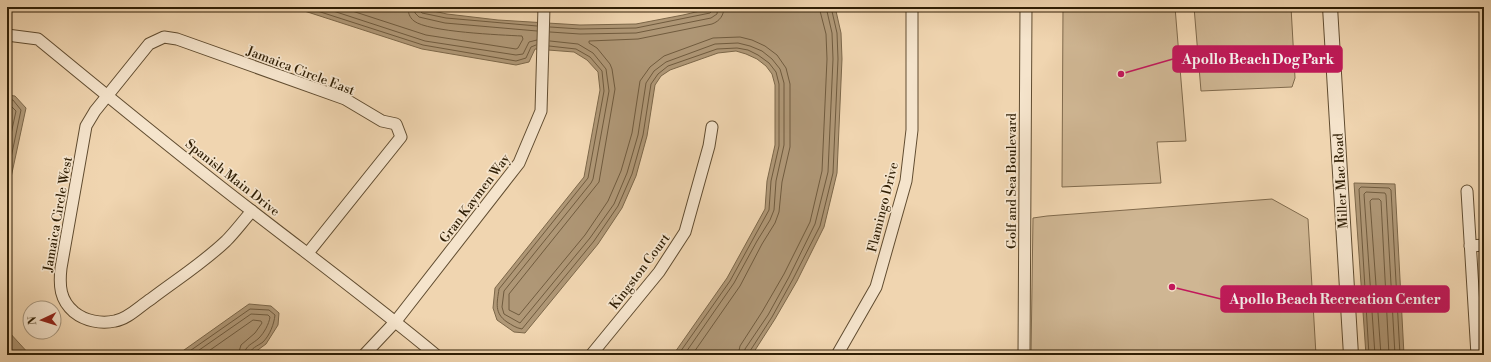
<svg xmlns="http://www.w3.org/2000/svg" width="1491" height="362" font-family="'Libre Bodoni',serif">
  <rect width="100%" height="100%" fill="#f0d5b0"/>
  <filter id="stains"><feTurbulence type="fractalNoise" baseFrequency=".005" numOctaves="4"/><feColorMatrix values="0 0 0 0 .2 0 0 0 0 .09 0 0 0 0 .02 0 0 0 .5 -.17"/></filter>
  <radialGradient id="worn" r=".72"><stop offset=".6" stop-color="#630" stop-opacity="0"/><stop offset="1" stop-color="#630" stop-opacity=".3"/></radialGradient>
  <g fill="#cfb693" stroke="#806a4c">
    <path d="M1063,7H1175L1186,141L1157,142L1161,183L1062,187Z"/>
    <path d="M1194,7H1291L1295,78L1292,87L1201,91Z"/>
    <path d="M1272,199L1308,219L1316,355H1031L1033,218L1047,216Z"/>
  </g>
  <g fill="#af9776" stroke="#7c6749">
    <path d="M292,7H415L447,14L498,20L580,25L636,24L683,15L717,7H833L836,11L841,33L842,59L837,173L824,227L797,281L775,319L752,355H673L727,278L765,209L767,181L775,145V85L772,74L766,66L757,59L746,54L736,51L718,53L670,70L661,76L655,85L647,136L636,176L622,208L598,244L525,333L514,332L497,320L493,308L495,288L584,177L600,90L598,72L587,60L574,52L535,49L529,62L516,65L422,49Z"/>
    <path d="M7,95L15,96L26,108L7,196Z"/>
    <path d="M1354,183L1395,184L1404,355H1366Z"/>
    <path d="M249,304L271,306L279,313L278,325L266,344L251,355H177Z"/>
    <path d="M7,330L8,331L30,355H7Z"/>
  </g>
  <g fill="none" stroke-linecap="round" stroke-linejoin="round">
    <g stroke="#705b3e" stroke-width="1">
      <path d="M305,7L423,45L516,61L526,58L531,47L536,45"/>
      <path d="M321,7L425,41L516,55L523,54L529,42L537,40"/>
      <path d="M340,7L426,35L516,49L518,48L523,39L522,36C501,35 428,32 414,21C409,17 408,12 408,7"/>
      <path d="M414,7L415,13L419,17L445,23L537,31"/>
      <path d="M419,7V10L422,13L446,18L537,26"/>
      <path d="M550,27L580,29L636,28L710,13L713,10V7"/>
      <path d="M550,32L580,34L636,33L711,18L717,14L718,7"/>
      <path d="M550,41L578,44L593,53L606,69L609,91L593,179L591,183L504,291L502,307L504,314L520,323L590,238L614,204L627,173L638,135L646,83L654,71L666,62L715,44L738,43L750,46L762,51L772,59L780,69L784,83V145L776,181L774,210L770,220L757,241L734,283L684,355"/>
      <path d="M549,46L576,49L590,57L602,71L604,91L588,178L499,289C497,303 494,313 507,322C512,325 516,328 522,329L594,241L618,206L632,174L643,135L651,84L658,74L668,66L717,49L737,48L748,50L758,55L769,63L776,72L779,84V146L771,181L769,210L730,281L678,355"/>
      <path d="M7,99L13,100L21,110L7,177"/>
      <path d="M7,104L10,105L16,111L7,153"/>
      <path d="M184,355L250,309L269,310L275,315C274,324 270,335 263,342C258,346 250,348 249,355"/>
      <path d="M192,355L251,314L268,315L270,317C269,324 264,333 259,338C253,344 245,345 244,355"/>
      <path d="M203,355L253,320L261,321L262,323L255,333L241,345L238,355"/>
      <path d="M692,355L740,286L762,244L775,223L779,212L782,182L790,147V84L786,68L777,55L765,46L752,40L740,37L713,38L664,56L650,67L640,81L632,133L621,171L608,201L585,235L519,315L509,310V294L599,182L615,89L612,69L610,64L597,48L589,43V41L638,39L712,24C720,21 724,15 724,7"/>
      <path d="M738,355L740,346L762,312L784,274L810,222L822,171L827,59L826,34L819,7"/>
      <path d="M744,355L745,349L768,315L789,277L815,224L828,172L833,59L832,33L826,7"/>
      <path d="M749,355L750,351L772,317L793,279L820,226L833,173L838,59L837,33L831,7"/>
      <path d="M1369,355L1359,189L1361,187L1389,188L1391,190L1400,355"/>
      <path d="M1375,355L1364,194L1366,192L1385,193L1386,195L1395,355"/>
      <path d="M1381,355L1370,201L1372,199H1379L1381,201L1389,355"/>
    </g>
    <g stroke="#604c30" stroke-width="13">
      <g id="minor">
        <path d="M7,35L38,39C109,97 180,156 252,211C314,259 376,305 436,355"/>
        <path d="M1467,191L1477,355"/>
        <path d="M252,211C243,221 235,232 226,241C203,263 176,280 151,299C140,306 128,319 115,321C101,324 85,321 74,312C60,300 59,286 61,268L86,126L95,111L149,44L164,37L177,39L345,99L382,121L396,124L401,137L308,253"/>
        <path d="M1470,246L1484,245"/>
        <path d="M364,355L396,321L519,163L541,111L544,7"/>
        <path d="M591,355L659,272L685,232L709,146L712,127"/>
        <path d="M837,355L876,287L906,181L912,130V7"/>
        <path d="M1024,355L1026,7"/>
      </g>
    </g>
    <g stroke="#604c30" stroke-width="16">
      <path id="tertiary" d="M1330,7L1351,355"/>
    </g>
    <use href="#minor" stroke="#f5e4cc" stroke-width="11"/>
    <use href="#tertiary" stroke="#f5e4cc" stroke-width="14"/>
  </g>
  <g text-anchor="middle" stroke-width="3.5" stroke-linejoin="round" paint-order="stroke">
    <g font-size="13" fill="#301f05" stroke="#f5e4cc">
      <text transform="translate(301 70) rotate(21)" y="5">Jamaica Circle East</text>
      <text transform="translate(233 177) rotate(38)" y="5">Spanish Main Drive</text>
      <text transform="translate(1011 181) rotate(-90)" y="5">Golf and Sea Boulevard</text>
      <text transform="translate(1340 181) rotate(-93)" y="5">Miller Mac Road</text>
      <text transform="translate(474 198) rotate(-53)" y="5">Gran Kaymen Way</text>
      <text transform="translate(882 207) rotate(-76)" y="5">Flamingo Drive</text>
      <text transform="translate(57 214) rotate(-80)" y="5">Jamaica Circle West</text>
      <text transform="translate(639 271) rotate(-53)" y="5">Kingston Court</text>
    </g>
  </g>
  <path fill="none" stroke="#c2185b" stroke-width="1.5" d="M1121 74L1173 59M1172 287L1221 299"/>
  <g fill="#c2185b" stroke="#f5e4cc" stroke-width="1.5">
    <circle cx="1121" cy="74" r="4"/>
    <circle cx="1172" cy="287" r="4"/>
  </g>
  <g fill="#c2185b" stroke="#c2185b" stroke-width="1.5">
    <rect x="1173" y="46" width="169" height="26" rx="4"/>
    <rect x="1221" y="286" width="228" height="26" rx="4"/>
  </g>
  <g font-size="14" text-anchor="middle" font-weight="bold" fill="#fff">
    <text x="1258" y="64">Apollo Beach Dog Park</text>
    <text x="1335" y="304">Apollo Beach Recreation Center</text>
  </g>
  <rect width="1491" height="362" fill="none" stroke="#f0d5b0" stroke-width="24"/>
  <rect x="8" y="8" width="1475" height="346" fill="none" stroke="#301f05" stroke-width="2"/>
  <rect x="12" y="12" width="1467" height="338" fill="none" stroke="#301f05"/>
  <g transform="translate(42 320) rotate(266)"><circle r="19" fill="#f5e4cc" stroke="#a6957c"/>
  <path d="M0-3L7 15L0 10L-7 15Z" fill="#8f2418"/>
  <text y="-6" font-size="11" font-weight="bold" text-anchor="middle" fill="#301f05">N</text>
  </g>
  <rect width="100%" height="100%" filter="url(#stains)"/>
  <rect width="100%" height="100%" fill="url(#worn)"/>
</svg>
